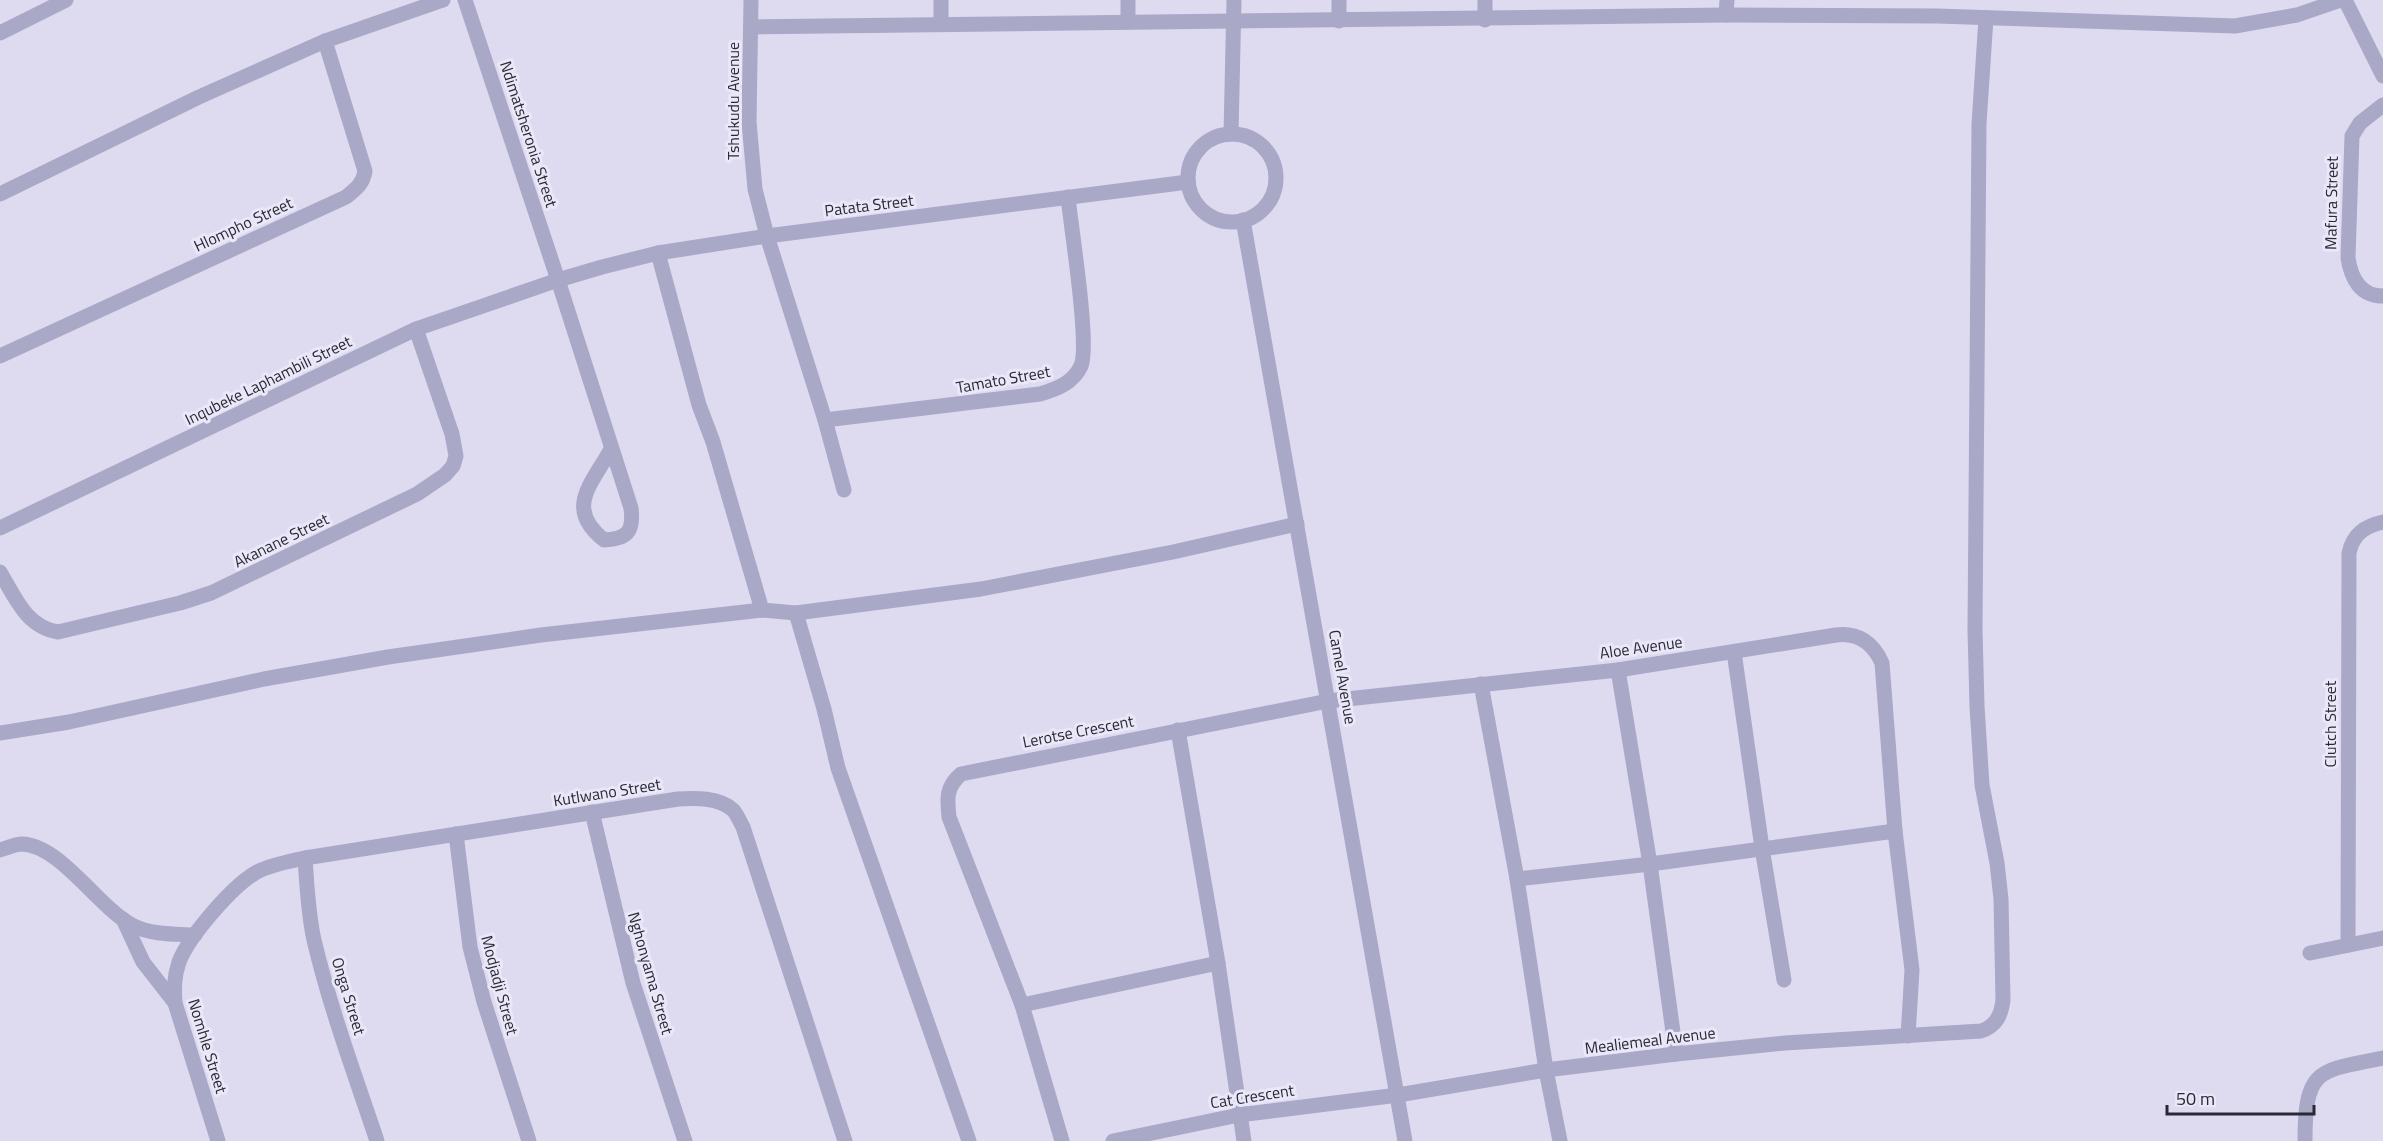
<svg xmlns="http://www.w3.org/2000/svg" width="2383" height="1141" font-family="'Titillium Web',sans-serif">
  <rect width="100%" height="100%" fill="#dedbf0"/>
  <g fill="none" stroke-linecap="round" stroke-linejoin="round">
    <g stroke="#a9a8c7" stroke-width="15">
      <path d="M465,0L558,280L631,508C634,532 627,539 604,540C564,508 592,484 611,449"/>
      <path d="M751,0L749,122L755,189L767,236L825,420L844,490"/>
      <path d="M941,0V24"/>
      <path d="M2345,0L2383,76"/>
      <path d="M1726,15L1727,0"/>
      <path d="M1485,20V0"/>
      <path d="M1339,21V0"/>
      <path d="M1128,22V0"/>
      <path d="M751,27L1726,15L1938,16L2235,26L2297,15L2341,0"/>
      <path d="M0,33L66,0"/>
      <path d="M2383,105L2360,123L2352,136L2348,258C2351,278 2360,296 2383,296"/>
      <path d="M1231,134L1234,0"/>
      <circle cx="1232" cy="178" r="44"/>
      <path d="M0,194L199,97L325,41L443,0"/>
      <path d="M1243,220L1405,1141"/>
      <path d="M658,253L699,405L713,442L762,610"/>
      <path d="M0,356L346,197C356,189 363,184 365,171L325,41"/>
      <path d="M825,420L1040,394C1057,389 1073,383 1081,366C1090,345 1071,227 1068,197"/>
      <path d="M0,528L416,329L558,280L602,267L658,253L767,236L1188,182"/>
      <path d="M0,572C15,597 26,627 58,632L180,603L211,593L417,494L445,475L453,466L456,456L452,434L416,329"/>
      <path d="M796,613L824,709L838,768L969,1141"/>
      <path d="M1734,652L1762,848L1784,980"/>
      <path d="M1618,670L1650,864L1676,1054"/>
      <path d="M1481,684L1517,879L1546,1070L1560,1141"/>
      <path d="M1178,730L1218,963L1244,1141"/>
      <path d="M0,733L69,722L264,679L388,657L541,635L762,610L796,613L981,589L1173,552L1297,524"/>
      <path d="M592,812L633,983L685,1141"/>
      <path d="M456,834L470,947L484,1002L529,1141"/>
      <path d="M0,850C6,848 16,844 22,844C60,845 97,906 132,925C151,935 174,934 195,935"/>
      <path d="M305,858C307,886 308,913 314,940C330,1008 355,1075 377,1141"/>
      <path d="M1517,879L1650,864L1895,831"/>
      <path d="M123,919L143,962L175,1003"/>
      <path d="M2348,945L2349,553C2353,534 2365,526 2383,522"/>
      <path d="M2310,953L2383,938"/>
      <path d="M1022,1005L1218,963"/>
      <path d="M218,1141L175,1003C174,988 174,977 179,962C189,936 236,881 261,870C275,864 290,861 305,858L678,799C695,798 719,797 733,810C737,814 740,822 743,827L845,1141"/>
      <path d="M1062,1141L1022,1005L949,817C947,798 946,787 961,774L1328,701L1618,670L1836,635C1858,632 1873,643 1882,663L1895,831L1912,970L1908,1036"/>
      <path d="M1113,1141L1239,1115L1398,1095L1546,1070L1676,1054L1785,1043L1981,1031C1996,1026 2001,1016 2003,1000L2001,899L1997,863L1982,785L1977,706L1975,630L1979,124L1986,18"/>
      <path d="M2305,1141C2305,1068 2318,1071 2383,1058"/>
    </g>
  </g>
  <g text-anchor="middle" stroke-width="6" stroke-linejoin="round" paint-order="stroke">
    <g font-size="16" fill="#282934" stroke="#e9e7f8">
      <text transform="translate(733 101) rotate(-90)" y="6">Tshukudu Avenue</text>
      <text transform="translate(529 134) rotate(72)" y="6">Ndimatsheronia Street</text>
      <text transform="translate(2331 203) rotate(-89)" y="6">Mafura Street</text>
      <text transform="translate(869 205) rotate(-7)" y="6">Patata Street</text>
      <text transform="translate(243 224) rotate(-25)" y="6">Hlompho Street</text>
      <text transform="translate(1003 379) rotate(-10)" y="6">Tamato Street</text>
      <text transform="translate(268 380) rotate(-26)" y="6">Inqubeke Laphambili Street</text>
      <text transform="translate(281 540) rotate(-26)" y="6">Akanane Street</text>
      <text transform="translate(1641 647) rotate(-8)" y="6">Aloe Avenue</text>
      <text transform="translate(1343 677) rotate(80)" y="6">Camel Avenue</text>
      <text transform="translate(2330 724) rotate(-90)" y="6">Clutch Street</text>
      <text transform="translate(1078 731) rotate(-11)" y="6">Lerotse Crescent</text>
      <text transform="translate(607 792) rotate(-9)" y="6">Kutlwano Street</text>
      <text transform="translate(651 973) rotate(74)" y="6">Nghonyama Street</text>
      <text transform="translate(500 985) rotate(75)" y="6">Modjadji Street</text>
      <text transform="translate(349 996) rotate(73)" y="6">Onga Street</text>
      <text transform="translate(1650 1040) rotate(-7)" y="6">Mealiemeal Avenue</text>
      <text transform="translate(208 1046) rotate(73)" y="6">Nomhle Street</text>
      <text transform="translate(1252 1096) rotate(-9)" y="6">Cat Crescent</text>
    </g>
  </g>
  <path d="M2167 1105v9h147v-9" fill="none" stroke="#282934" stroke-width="3"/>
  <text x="2176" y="1105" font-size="18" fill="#282934" stroke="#e9e7f8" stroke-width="4.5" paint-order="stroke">50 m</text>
</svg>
